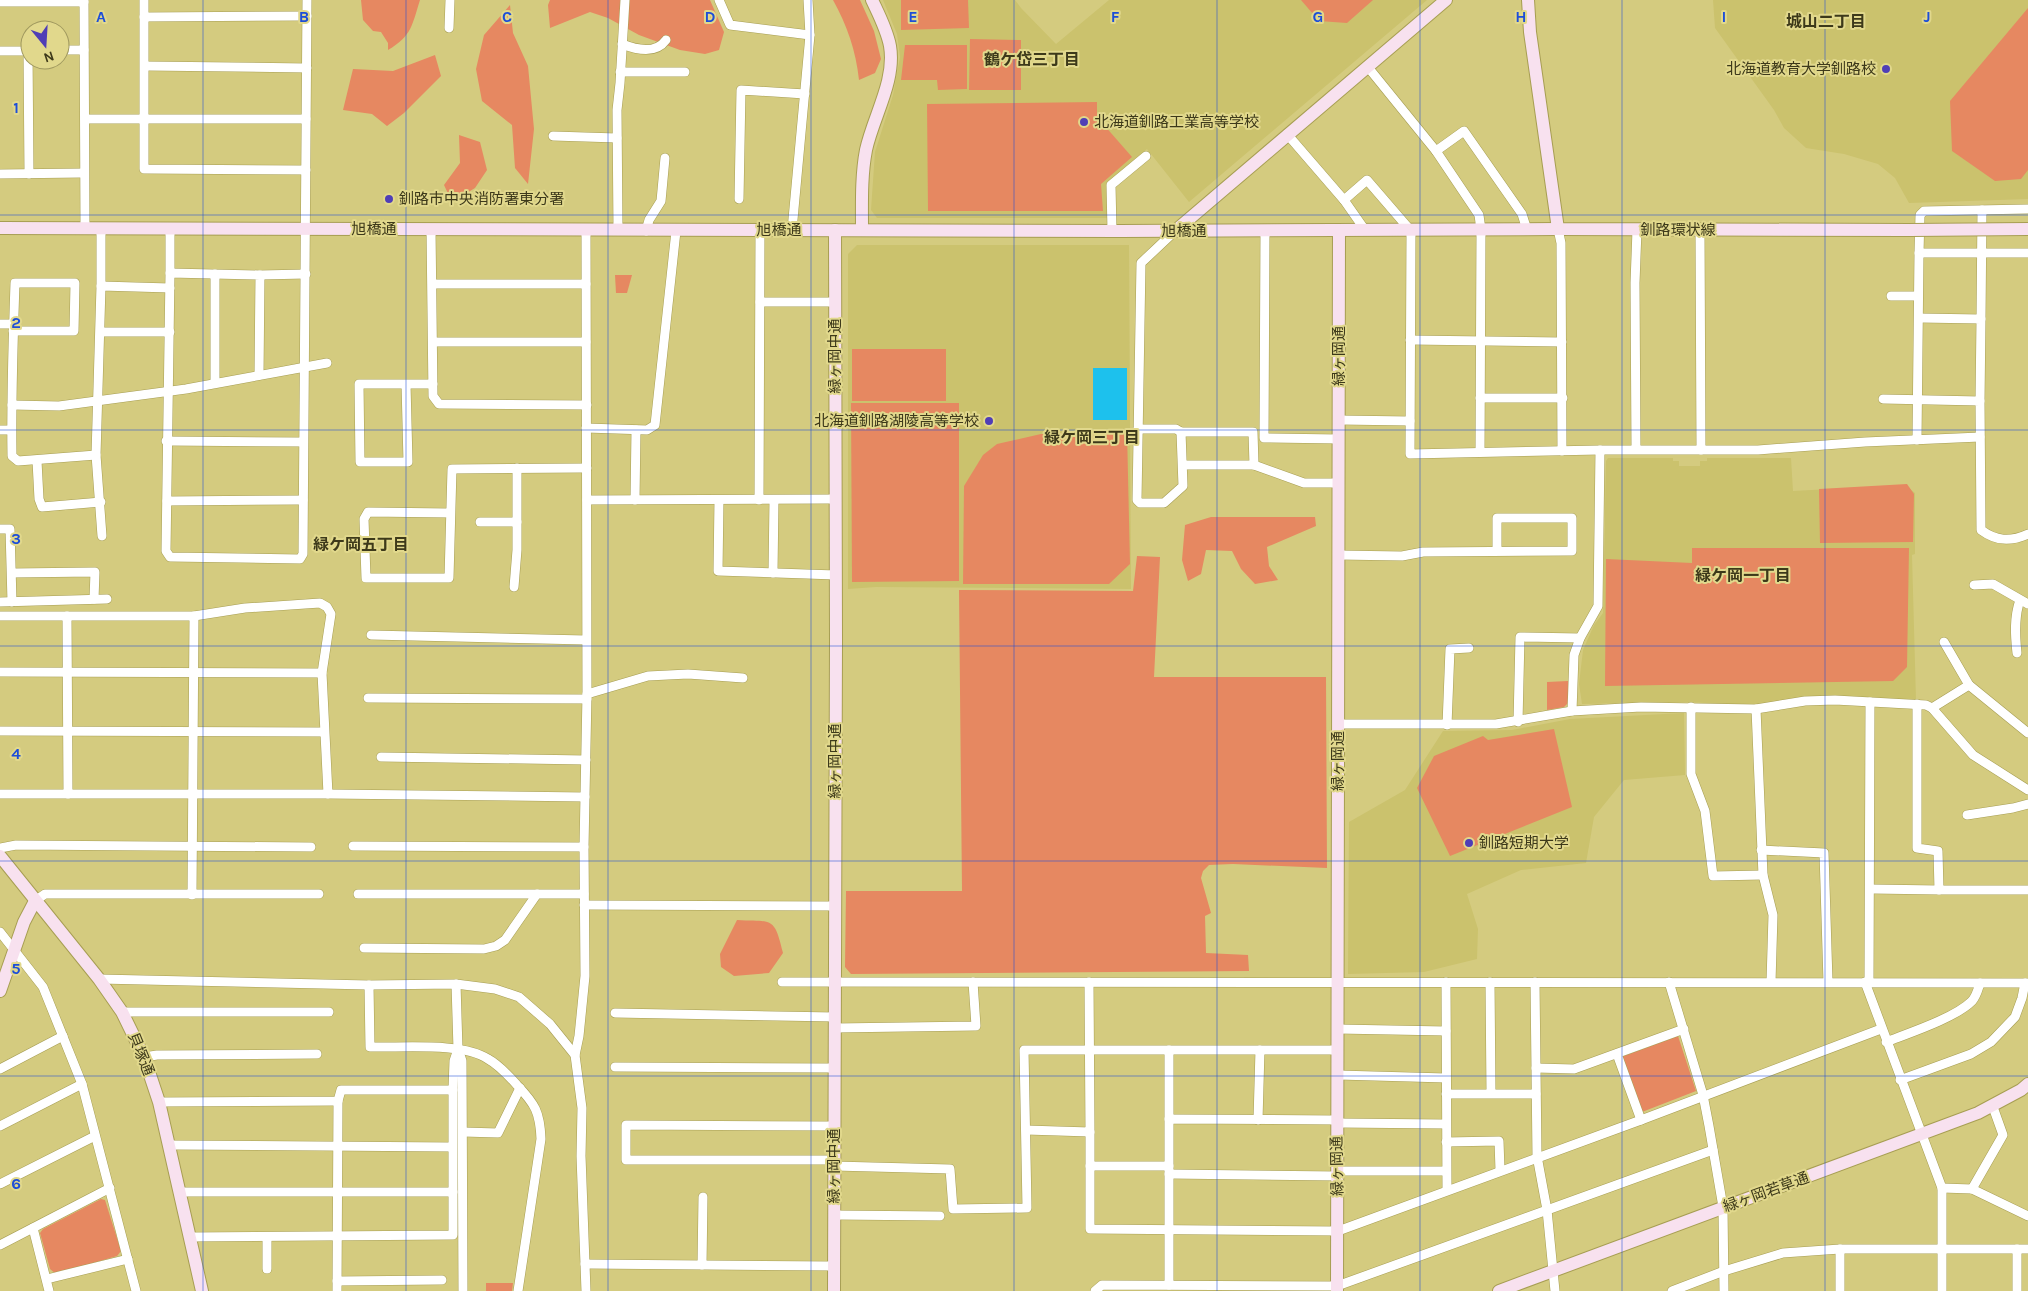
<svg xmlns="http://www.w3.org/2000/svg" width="2028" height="1291" font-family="Karla,'Noto Sans JP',sans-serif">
  <rect width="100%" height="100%" fill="#d4cb7f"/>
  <g fill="#cbc26d">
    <path d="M883,0H1015L1021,8L1056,44L1109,0H1427L1189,202L1147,149L1107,185L1109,218H877L871,210L875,152L893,95L900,57L897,34Z"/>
    <path d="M1713,0H2028V199L1909,203L1895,178L1878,164L1844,154L1806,148L1784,128L1774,110L1715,28Z"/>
    <path d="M857,245H1129L1131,589L876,587L848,589V254Z"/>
    <path d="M1608,458H1673V461H1679V466H1700V461H1707V458H1791L1793,491L1905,485L1915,493V554L1912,555L1916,700L1808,697L1761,704L1735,705L1689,702L1582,704L1579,684L1583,650L1594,625L1603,613L1606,461Z"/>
    <path d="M1684,713L1685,775L1624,780L1594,817L1586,863L1521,870L1467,894L1478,929L1477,959L1424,972L1348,974L1349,822L1405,790L1443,731L1512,730L1570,719Z"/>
  </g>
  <g fill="#e68861">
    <path d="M361,0H420C412,25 412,36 388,50V43L381,32L373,31L363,20Z"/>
    <path d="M550,0H710L724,32L719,50L705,54L680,50L639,35L608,18L590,12L550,28L548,5Z"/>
    <path d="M833,0H860L874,31L881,59L875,73L859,80C856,51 847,25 833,0Z"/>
    <path d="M901,0H968L969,28L901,30Z"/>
    <path d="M1301,0H1373L1347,23L1319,21Z"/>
    <path d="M510,5L513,33L528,66L534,129L528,184L515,168L512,125L482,101L476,69L484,35Z"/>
    <path d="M2028,8V170L2021,179L1995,181L1952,151L1950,101Z"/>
    <path d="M970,39L1021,40V90H969Z"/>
    <path d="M905,45H967V89L938,90L937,80H901Z"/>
    <path d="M435,55L441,76L404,113L387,126L372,114L343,110L353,69L393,71Z"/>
    <path d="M1097,102V117L1132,157L1101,184L1103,211H928L927,104Z"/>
    <path d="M459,135L480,142L487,170L475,188L452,202L444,185L460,163Z"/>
    <path d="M615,275H632L627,293H616Z"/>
    <rect x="852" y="349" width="94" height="52"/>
    <path d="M851,403H959V581L852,582Z"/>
    <path d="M1127,431L1130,564L1109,584H963L964,486L983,455L997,444L1041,434Z"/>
    <path d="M1907,484L1914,494L1913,542L1820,543L1819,489Z"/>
    <path d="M1211,517H1315L1316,526L1267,547L1269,566L1278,580L1255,584L1241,569L1232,551L1206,550L1201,574L1188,581L1182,560L1185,525Z"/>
    <path d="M1692,548H1909L1907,667L1893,681L1605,686L1606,559L1692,563Z"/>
    <path d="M1137,556L1160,557L1154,677H1326L1327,868L1233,864L1209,865L1203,871L1201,878L1211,913L1205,916L1206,953L1248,955L1249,971L851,974L845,967L846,891H962L959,590L1133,591Z"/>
    <path d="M1568,681L1569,702L1564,707L1547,710V682Z"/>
    <path d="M1554,729L1572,807L1450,856L1417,788L1434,756L1483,736L1488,740Z"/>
    <path d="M737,920C773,922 774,916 783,953L769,973L734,976L721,967L720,954Z"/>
    <path d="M1678,1036L1696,1091L1642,1112L1621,1057Z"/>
    <path d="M101,1199L105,1200L121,1251L117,1256L56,1274L50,1269L40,1233L43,1229Z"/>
    <path d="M486,1283H513L512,1291H486Z"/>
  </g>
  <rect fill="#1dc1ed" x="1093" y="368" width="34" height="52"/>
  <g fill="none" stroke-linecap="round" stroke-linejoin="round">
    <g stroke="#a79e53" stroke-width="10">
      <g id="street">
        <path d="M84,0L85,228"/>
        <path d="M144,0V169L306,170"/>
        <path d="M719,0L730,25L810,35"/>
        <path d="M0,2H84"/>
        <path d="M144,17L307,16"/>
        <path d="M449,28L450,0"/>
        <path d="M622,44C637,50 656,54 666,40"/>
        <path d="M60,50H84"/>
        <path d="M0,51H30"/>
        <path d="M28,51L29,174"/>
        <path d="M145,66L307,68"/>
        <path d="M1367,66L1436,151L1479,215L1481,230L1480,452"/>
        <path d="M620,72H685"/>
        <path d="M85,119H306"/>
        <path d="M1287,134L1344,200L1365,230"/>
        <path d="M553,136L617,138"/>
        <path d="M1436,151L1464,131L1522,214L1527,230"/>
        <path d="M0,174L84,173"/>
        <path d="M739,199L741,90L805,94"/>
        <path d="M1344,200L1367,180L1411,231L1410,454L1600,450H1758L1865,442L1980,437"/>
        <path d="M101,228V286"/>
        <path d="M170,228V273"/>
        <path d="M431,229L433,396L439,404L587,405"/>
        <path d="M1558,229L1561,243L1562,451"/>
        <path d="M618,230L617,110L620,83L625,0"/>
        <path d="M792,230L810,35L808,0"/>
        <path d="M1265,230L1264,438L1339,439"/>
        <path d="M1700,230L1701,450"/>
        <path d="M646,231L649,220L661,201L665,158"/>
        <path d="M1112,231L1111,185L1146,156"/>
        <path d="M1175,231L1141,263L1137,500L1140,503H1164L1183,486L1181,432H1253L1254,465"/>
        <path d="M1919,253L1920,215L1924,211L2028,209"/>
        <path d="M260,275L306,274"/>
        <path d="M433,284H586"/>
        <path d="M1891,296H1918"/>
        <path d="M760,302H836"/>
        <path d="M1919,318L1981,319L1980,401"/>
        <path d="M1981,319L1982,210"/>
        <path d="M0,324H14"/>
        <path d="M13,331H74L75,283H15C13,341 11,398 12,456L18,461L96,455"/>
        <path d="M101,332H170"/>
        <path d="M1410,340L1562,342"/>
        <path d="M433,342H586"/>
        <path d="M259,375L260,275L170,273L166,551L170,557L300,559L303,554L307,0"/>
        <path d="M215,383V274"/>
        <path d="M406,384L408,462H360L359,384H433"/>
        <path d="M1480,398H1563"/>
        <path d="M1883,399L1980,401L1981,530C1996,541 2010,542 2028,534"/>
        <path d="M12,405L59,406L186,389L327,363"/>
        <path d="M1339,420L1410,421"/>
        <path d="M586,428L647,430L655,425L676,231"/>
        <path d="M1138,429H1176L1181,432"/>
        <path d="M0,430H11"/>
        <path d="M1917,440L1919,253H2028"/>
        <path d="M166,441L303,442"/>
        <path d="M1636,449L1635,283L1637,230"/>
        <path d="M37,461L39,499L42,507L101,502"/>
        <path d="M1183,465H1254L1304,483H1339"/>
        <path d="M587,500L835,499"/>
        <path d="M635,500L636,430"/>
        <path d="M719,500L718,571L836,575"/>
        <path d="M759,500L760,231"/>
        <path d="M167,501L303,500"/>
        <path d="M450,513L368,512L364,519L366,578H449L452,469L587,468"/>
        <path d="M480,522H517"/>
        <path d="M0,529H10L12,602"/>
        <path d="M102,536L96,455L101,286L170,288"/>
        <path d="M1338,555L1402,556L1423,552L1572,551V518H1497V551"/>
        <path d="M12,573L95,572L94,599"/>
        <path d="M773,573L774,500"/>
        <path d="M1974,585L1993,584L2028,604"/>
        <path d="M514,587L517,550V468"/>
        <path d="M0,602L107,599"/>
        <path d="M0,616H194L245,608L320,603L327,607L331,614L322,673L328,794"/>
        <path d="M67,616L68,794"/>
        <path d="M371,635L586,640"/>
        <path d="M1944,642L1969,685L2028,733"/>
        <path d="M2017,653C2015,635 2014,617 2020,600"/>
        <path d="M0,672L322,673"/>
        <path d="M587,694L648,676L688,674L743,678"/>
        <path d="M368,698L587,699"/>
        <path d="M1917,704V848L1938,851L1939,890H2028"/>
        <path d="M1691,707V774L1705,811L1713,876L1763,875"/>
        <path d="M1932,708L1969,685"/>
        <path d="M1756,709L1763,875L1773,915L1771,982"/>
        <path d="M1572,711L1574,655L1580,638L1598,606L1600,450"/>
        <path d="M1518,722L1520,637L1580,638"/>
        <path d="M1338,724H1496L1572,711L1641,707L1756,709L1805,701L1835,700L1926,705L1932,708L1973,755L2028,790"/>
        <path d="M1447,725L1450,649L1469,648"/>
        <path d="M0,731L324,732"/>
        <path d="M381,757L586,760"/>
        <path d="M0,794H328L585,797"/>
        <path d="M1967,815L2013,808L2028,804"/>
        <path d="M353,846L584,847"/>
        <path d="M0,848L16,845L311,847"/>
        <path d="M1761,850L1824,853L1828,982"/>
        <path d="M1871,889L1939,890"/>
        <path d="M358,894H537"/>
        <path d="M192,895L194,616"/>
        <path d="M35,901L45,894H319"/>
        <path d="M584,905L835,906"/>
        <path d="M0,932L43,987L82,1084L136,1291"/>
        <path d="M364,948L484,949L496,946L505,940L537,894H584"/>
        <path d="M99,979L369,985L456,984L495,989L519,997L550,1024L575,1055L582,1108L581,1156L586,1291"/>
        <path d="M782,982L2028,983"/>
        <path d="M1446,982L1447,1189"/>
        <path d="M1490,982L1491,1093"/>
        <path d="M1535,982L1537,1156L1547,1210L1555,1291"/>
        <path d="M1669,982L1703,1095L1709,1126L1723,1207L1724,1291"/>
        <path d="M1865,982L1942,1188V1291"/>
        <path d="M1869,982L1870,702"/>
        <path d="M456,984L458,1049L462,1061L463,1291"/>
        <path d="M369,985L370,1047C402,1048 463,1042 488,1059C499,1065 509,1076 517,1085C535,1104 540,1112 541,1139L518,1291"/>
        <path d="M122,1012H329"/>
        <path d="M615,1013L835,1017"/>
        <path d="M835,1028L976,1026L973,982"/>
        <path d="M1337,1029L1446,1031"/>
        <path d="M1886,1042C1909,1033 1955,1018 1972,1001C1977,995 1978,989 1980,983"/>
        <path d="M1169,1050V1119"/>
        <path d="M1617,1054L1641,1120"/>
        <path d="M575,1055L579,1036L585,976L584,847L587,694L586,230"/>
        <path d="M144,1057L157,1055L317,1054"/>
        <path d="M615,1067L835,1068"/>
        <path d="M1536,1068L1574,1069L1684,1029"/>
        <path d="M0,1069L63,1036"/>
        <path d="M1338,1075L1446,1078"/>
        <path d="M1900,1080L1971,1054L1991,1042L2015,1017L2022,998L2025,983"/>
        <path d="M1446,1094H1536"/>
        <path d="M159,1102L338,1101L341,1090H453"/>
        <path d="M1258,1120L1260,1050"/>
        <path d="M1337,1123L1446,1124"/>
        <path d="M0,1126L82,1084"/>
        <path d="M1026,1130L1090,1132L1089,982"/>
        <path d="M463,1132L498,1133L520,1088"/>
        <path d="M1090,1132V1229L1338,1231L1641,1120L1881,1029"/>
        <path d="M1446,1142L1499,1141L1500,1170"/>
        <path d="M169,1145L452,1147"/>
        <path d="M834,1160H626V1125L835,1126"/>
        <path d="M834,1166L950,1169L953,1209L1027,1208L1024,1050H1337"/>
        <path d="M1090,1166H1169"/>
        <path d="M1338,1171H1446"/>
        <path d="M1169,1174L1338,1176"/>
        <path d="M0,1184L95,1136"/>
        <path d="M1942,1188L1972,1189L2028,1216"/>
        <path d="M1972,1189L2003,1135L1993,1107"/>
        <path d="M179,1192H453"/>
        <path d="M834,1215L940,1216"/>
        <path d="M33,1228L49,1291"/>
        <path d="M189,1237L453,1235V1090L454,1061L458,1049"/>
        <path d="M0,1245L110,1188"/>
        <path d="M1840,1249V1291"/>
        <path d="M585,1264L834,1266"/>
        <path d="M702,1265L703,1197"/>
        <path d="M267,1269V1237"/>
        <path d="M47,1279L128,1259"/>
        <path d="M337,1281L442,1280"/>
        <path d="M1169,1285V1119L1337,1120"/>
        <path d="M337,1291L338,1101"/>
        <path d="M1095,1291L1102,1285L1337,1286L1713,1150"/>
        <path d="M1672,1291L1724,1271L1783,1253L1840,1249H2028"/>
        <path d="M2017,1291V1249"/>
      </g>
    </g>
    <g stroke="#a79e53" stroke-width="14">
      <g id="secondary">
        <path d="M1528,0L1530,32L1558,229L1910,230"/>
        <path d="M0,228L1120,231L1558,229"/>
        <path d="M862,230C862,204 861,176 866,150C873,117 896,81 890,46C887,30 879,15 872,0"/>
        <path d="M1175,231L1446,0"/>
        <path d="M0,856L99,979L122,1012L144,1057L159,1102L202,1291"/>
        <path d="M0,991L24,922L35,901"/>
        <path d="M834,1291L836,639L835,230"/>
        <path d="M1337,1291L1339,230"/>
        <path d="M1499,1291L1978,1113L2021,1090L2028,1084"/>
      </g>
    </g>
    <use href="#street" stroke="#fff" stroke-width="9"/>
    <use href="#secondary" stroke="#f8e1ef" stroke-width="12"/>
    <g stroke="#a79e53" stroke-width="14" stroke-linecap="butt">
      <path id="secondary-bridge" d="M1910,230L2028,229"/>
    </g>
    <use href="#secondary-bridge" stroke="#f8e1ef" stroke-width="12"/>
  </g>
  <path fill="none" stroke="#1d4ed8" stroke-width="1" stroke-opacity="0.55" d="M203,0V1291M406,0V1291M608,0V1291M811,0V1291M1014,0V1291M1217,0V1291M1420,0V1291M1622,0V1291M1825,0V1291M0,215H2028M0,430H2028M0,646H2028M0,861H2028M0,1076H2028"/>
  <g fill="#4f3eb6" stroke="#e1d88c" stroke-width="2">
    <circle cx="1886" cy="69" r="5"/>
    <circle cx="1084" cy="122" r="5"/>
    <circle cx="389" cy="199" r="5"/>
    <circle cx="989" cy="421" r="5"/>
    <circle cx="1469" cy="843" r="5"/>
  </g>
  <g text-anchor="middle" stroke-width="4" stroke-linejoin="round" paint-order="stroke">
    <g font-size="15" fill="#3d391a" stroke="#e1d88c" text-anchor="start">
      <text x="1876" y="74" text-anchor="end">北海道教育大学釧路校</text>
      <text x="1094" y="127">北海道釧路工業高等学校</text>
      <text x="399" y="204">釧路市中央消防署東分署</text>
      <text x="979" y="426" text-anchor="end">北海道釧路湖陵高等学校</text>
      <text x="1479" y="848">釧路短期大学</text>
    </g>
    <g font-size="15" fill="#3d391a" stroke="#e1d88c">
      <text x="374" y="234">旭橋通</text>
      <text x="779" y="235">旭橋通</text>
      <text x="1678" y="235">釧路環状線</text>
      <text x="1184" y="236">旭橋通</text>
      <text transform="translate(835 356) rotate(-90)" y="5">緑ヶ岡中通</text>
      <text transform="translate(1339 356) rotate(-90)" y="5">緑ヶ岡通</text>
      <text transform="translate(835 761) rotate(-90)" y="5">緑ヶ岡中通</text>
      <text transform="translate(1338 761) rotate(-90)" y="5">緑ヶ岡通</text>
      <text transform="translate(141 1054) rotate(68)" y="5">貝塚通</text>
      <text transform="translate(834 1166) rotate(-90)" y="5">緑ヶ岡中通</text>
      <text transform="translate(1337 1166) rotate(-91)" y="5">緑ヶ岡通</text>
      <text transform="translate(1766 1192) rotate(-20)" y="5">緑ヶ岡若草通</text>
    </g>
    <g font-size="16" font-weight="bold" fill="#3d391a" stroke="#e1d88c">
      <text x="1826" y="27">城山二丁目</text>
      <text x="1032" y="65">鶴ケ岱三丁目</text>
      <text x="1092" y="443">緑ケ岡三丁目</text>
      <text x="361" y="550">緑ケ岡五丁目</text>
      <text x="1743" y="581">緑ケ岡一丁目</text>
    </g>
  </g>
  <g font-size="16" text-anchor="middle" font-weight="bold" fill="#1d4ed8" stroke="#e1d88c" stroke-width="4" stroke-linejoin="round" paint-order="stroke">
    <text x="101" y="22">A</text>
    <text x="304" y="22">B</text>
    <text x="507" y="22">C</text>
    <text x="710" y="22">D</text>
    <text x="913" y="22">E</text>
    <text x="1115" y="22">F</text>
    <text x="1318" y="22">G</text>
    <text x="1521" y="22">H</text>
    <text x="1724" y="22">I</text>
    <text x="1927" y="22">J</text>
    <text x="16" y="113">1</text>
    <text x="16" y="328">2</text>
    <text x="16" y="544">3</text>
    <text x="16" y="759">4</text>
    <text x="16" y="974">5</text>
    <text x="16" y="1189">6</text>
  </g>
  <g transform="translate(45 45) rotate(162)"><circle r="24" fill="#e1d88c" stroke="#9f985e"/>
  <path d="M0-4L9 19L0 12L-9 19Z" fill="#4f3eb6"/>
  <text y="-8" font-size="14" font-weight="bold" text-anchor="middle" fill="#3d391a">N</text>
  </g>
</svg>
